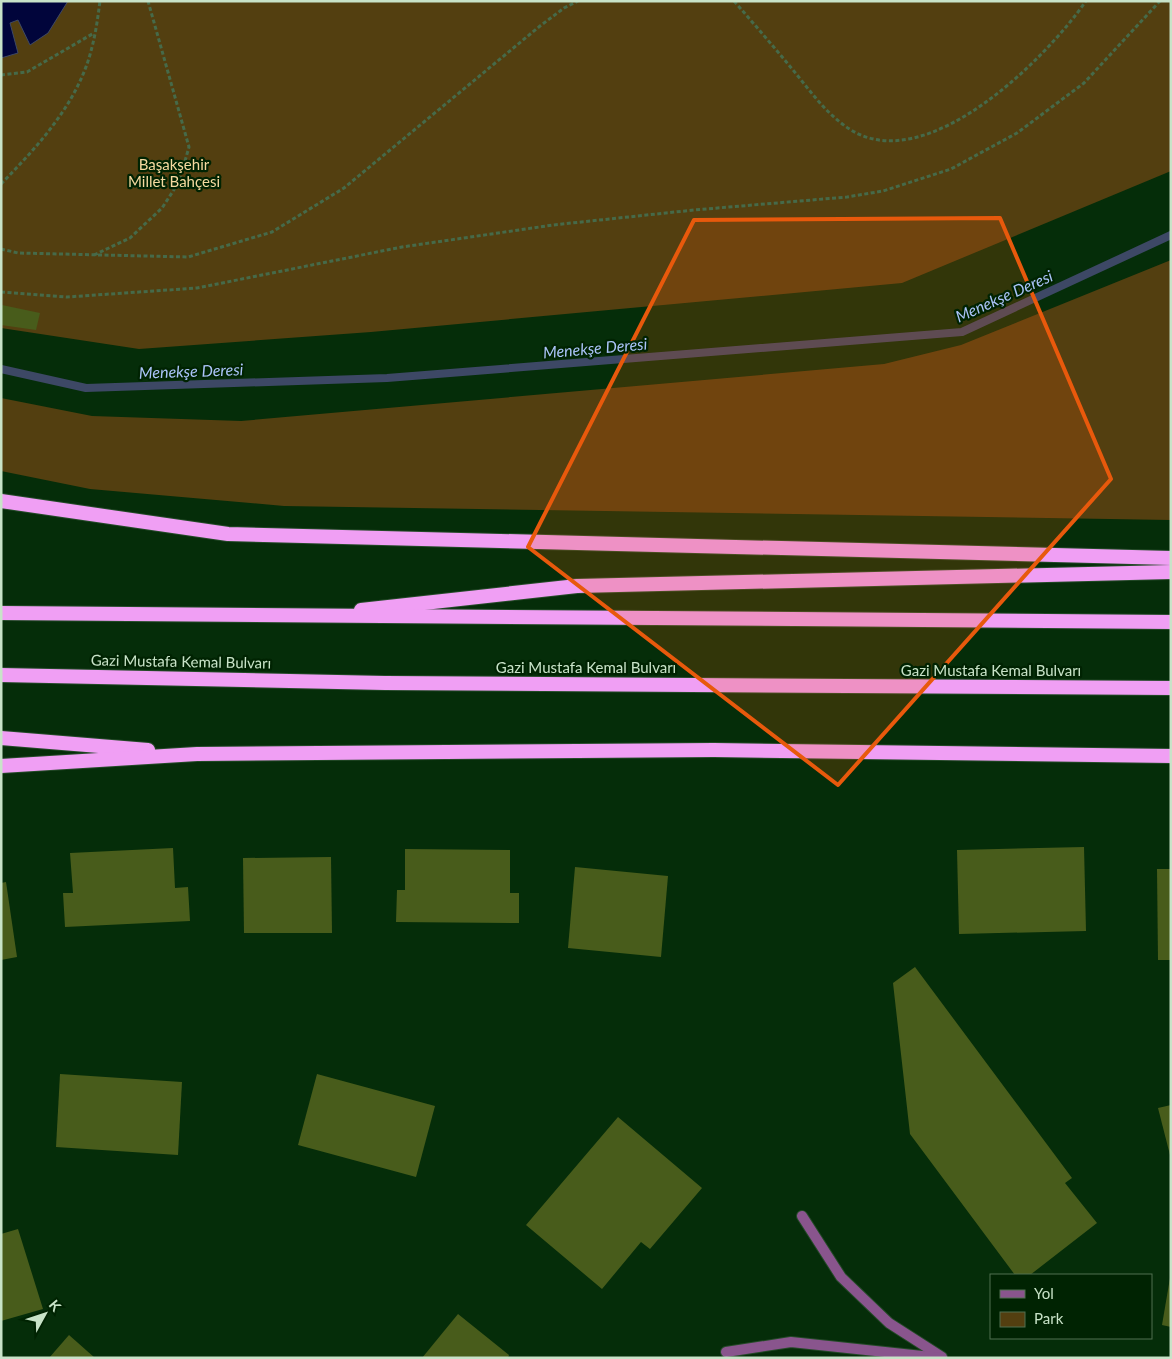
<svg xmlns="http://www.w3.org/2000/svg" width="1172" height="1359" font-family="Lato,sans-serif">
  <rect width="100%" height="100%" fill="#052d09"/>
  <g fill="#533f10">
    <path d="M1,1H1171V171L902,283L371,332L139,349L1,328Z"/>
    <path d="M1171,260V520L284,506L90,489L1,471V398L92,416L241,421L884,364L961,345Z"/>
  </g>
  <path fill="#01053b" stroke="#3d4865" d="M1,1H68L48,33L30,45L18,20L10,23L18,53L1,58Z"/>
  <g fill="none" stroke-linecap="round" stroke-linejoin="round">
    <path stroke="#3d4865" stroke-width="8" d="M1,369L86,388L387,378L962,332L1171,235"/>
  </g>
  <g fill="#485c1b">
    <path d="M2,305L40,313L36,330L1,325Z"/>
    <path d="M1084,847L1086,931L959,934L957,850Z"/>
    <path d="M173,848L175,888L188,887L190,921L65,927L63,893H73L70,853Z"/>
    <path d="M405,849L510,850V893H519V923L396,922L397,890H405Z"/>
    <path d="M331,857L332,933H244L243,858Z"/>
    <path d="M575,867L668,876L661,957L568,948Z"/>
    <path d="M1157,869H1171V960H1158Z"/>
    <path d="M6,882L17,957L1,960V883Z"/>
    <path d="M915,967L1072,1178L1065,1183L1097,1223L1030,1275H1015L910,1134L893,983Z"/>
    <path d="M60,1074L182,1082L178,1155L56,1147Z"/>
    <path d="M317,1074L435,1106L416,1177L298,1145Z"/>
    <path d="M1171,1105V1155H1170L1158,1108Z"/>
    <path d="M618,1117L702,1188L650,1249L641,1242L602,1289L526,1225Z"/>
    <path d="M18,1229L43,1309L1,1321V1234Z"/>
    <path d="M1170,1278H1171V1327L1162,1325Z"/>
    <path d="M458,1314L509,1355L508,1358H422Z"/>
    <path d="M69,1335L95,1358H49Z"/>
  </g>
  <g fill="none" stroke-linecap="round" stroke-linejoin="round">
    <g stroke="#244a28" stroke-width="12">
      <g id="minor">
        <path d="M802,1216L841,1277L889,1323L942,1357"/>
        <path d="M726,1352L791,1342L941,1358"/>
      </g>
    </g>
    <g stroke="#244a28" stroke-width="16">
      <g id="trunk">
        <path d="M1,501L228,534L1171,558"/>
        <path d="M361,610L577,586L1171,572"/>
        <path d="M1,613L1171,622"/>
        <path d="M1,675L385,683L1171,688"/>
        <path d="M1,738L148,750"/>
        <path d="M1,766L197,754L714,750L1171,756"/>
      </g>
    </g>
    <g stroke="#466a49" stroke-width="3" stroke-dasharray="4 2.5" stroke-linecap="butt">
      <path d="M734,1C754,24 774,47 793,70C811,92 827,115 851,130C927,177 1046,59 1086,1"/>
      <path d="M1,75L27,72L94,33"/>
      <path d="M1,184C39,145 79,102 92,47C96,32 98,16 100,1"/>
      <path d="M1,249L18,253L188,257L272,232L344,188L540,26L564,8L578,1"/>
      <path d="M94,255L130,238L162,208L179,182L189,147L148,1"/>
      <path d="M1,292L67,297L197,288L402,247L553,225L694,210L847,197L883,191L951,169L1017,133L1084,83L1160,1"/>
    </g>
    <use href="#minor" stroke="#89558d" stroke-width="10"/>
    <use href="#trunk" stroke="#f09ff4" stroke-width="14"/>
  </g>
  <path fill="#e8590c" fill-opacity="0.2" stroke="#e8590c" stroke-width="4" stroke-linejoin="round" d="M1000,218L1111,479L838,785L528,547L694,220Z"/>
  <g text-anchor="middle" stroke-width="4.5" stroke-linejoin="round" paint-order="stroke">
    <g font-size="15" fill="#f5d9a0" stroke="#002302">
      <text x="174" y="170">Başakşehir<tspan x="174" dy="17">Millet Bahçesi</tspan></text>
    </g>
    <g font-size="15" fill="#c8e3c8" stroke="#002302">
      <text transform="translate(181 662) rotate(1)" y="5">Gazi Mustafa Kemal Bulvarı</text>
      <text x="586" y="673">Gazi Mustafa Kemal Bulvarı</text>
      <text x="991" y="676">Gazi Mustafa Kemal Bulvarı</text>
    </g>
    <g font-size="16" font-style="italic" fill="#abc4f9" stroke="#002302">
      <text transform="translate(1004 296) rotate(-24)" y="6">Menekşe Deresi</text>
      <text transform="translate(595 348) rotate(-5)" y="6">Menekşe Deresi</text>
      <text transform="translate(191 371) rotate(-2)" y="6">Menekşe Deresi</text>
    </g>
  </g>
  <rect width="1172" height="1359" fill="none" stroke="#c8e3c8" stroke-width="5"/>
  <rect x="990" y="1274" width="162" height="65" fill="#002302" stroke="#507051"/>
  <rect x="1000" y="1290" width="25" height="8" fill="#89558d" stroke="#507051"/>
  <text x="1034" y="1299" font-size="15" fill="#c8e3c8">Yol</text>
  <rect x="1000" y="1312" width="25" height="15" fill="#533f10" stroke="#507051"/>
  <text x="1034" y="1324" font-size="15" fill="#c8e3c8">Park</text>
  <g transform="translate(45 1314) rotate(50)" stroke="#002302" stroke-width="4" paint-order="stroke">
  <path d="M0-4L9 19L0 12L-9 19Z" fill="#c8e3c8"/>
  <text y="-8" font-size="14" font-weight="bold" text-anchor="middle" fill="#c8e3c8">K</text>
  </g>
</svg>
